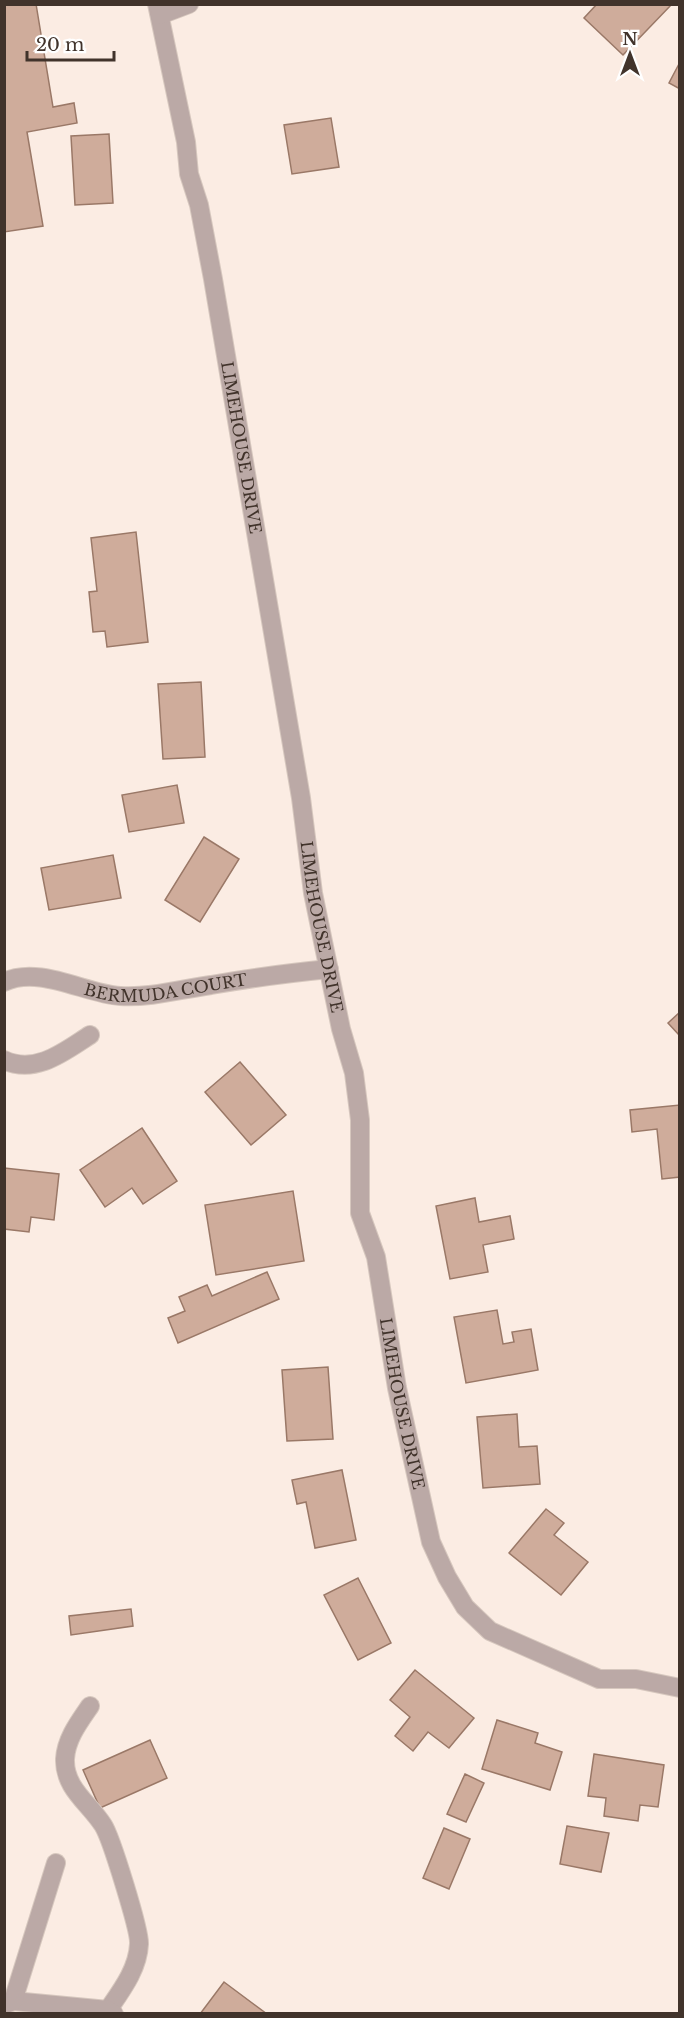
<svg xmlns="http://www.w3.org/2000/svg" width="684" height="2018" font-family="'Libre Baskerville',serif">
  <rect width="100%" height="100%" fill="#fbece3"/>
  <g fill="#cfac9b" stroke="#9a7867" stroke-width="1.5">
    <path d="M4,4H36L53,107L74,103L77,123L27,132L43,226L4,232Z"/>
    <path d="M597,4H672L623,55L584,18Z"/>
    <path d="M680,62V89L669,83Z"/>
    <path d="M331,118L339,167L292,174L284,125Z"/>
    <path d="M109,134L113,203L75,205L71,136Z"/>
    <path d="M136,532L148,642L107,647L105,631L93,632L89,592L97,591L91,538Z"/>
    <path d="M201,682L205,757L163,759L158,684Z"/>
    <path d="M177,785L184,823L129,832L122,795Z"/>
    <path d="M204,837L239,859L200,922L165,900Z"/>
    <path d="M113,855L121,898L49,910L41,868Z"/>
    <path d="M680,1012V1036L668,1023Z"/>
    <path d="M240,1062L286,1115L251,1145L205,1092Z"/>
    <path d="M680,1105V1177L662,1179L657,1129L632,1132L630,1110Z"/>
    <path d="M142,1128L177,1181L143,1204L132,1188L105,1207L80,1170Z"/>
    <path d="M4,1168L59,1174L54,1220L31,1217L29,1232L4,1229Z"/>
    <path d="M293,1191L304,1261L216,1275L205,1205Z"/>
    <path d="M475,1198L479,1222L510,1216L514,1239L483,1245L488,1272L450,1279L436,1206Z"/>
    <path d="M267,1272L279,1299L178,1343L168,1318L185,1311L179,1297L207,1285L212,1296Z"/>
    <path d="M497,1310L503,1344L514,1342L512,1332L531,1329L538,1370L466,1383L454,1317Z"/>
    <path d="M328,1367L333,1439L287,1441L282,1370Z"/>
    <path d="M517,1414L519,1447L537,1446L540,1484L483,1488L477,1417Z"/>
    <path d="M342,1470L356,1540L315,1548L306,1502L297,1504L292,1480Z"/>
    <path d="M546,1509L564,1523L554,1535L588,1562L561,1595L509,1553Z"/>
    <path d="M358,1578L391,1643L358,1660L324,1595Z"/>
    <path d="M131,1609L133,1626L71,1635L69,1616Z"/>
    <path d="M415,1670L474,1718L449,1748L428,1732L413,1751L395,1736L410,1717L390,1700Z"/>
    <path d="M497,1720L538,1733L535,1743L562,1752L550,1790L482,1769Z"/>
    <path d="M150,1740L167,1778L100,1808L83,1770Z"/>
    <path d="M594,1754L664,1765L658,1807L640,1805L638,1821L604,1816L606,1798L588,1796Z"/>
    <path d="M465,1774L484,1783L466,1822L447,1814Z"/>
    <path d="M567,1826L609,1833L601,1872L560,1864Z"/>
    <path d="M444,1828L470,1839L449,1889L423,1878Z"/>
    <path d="M224,1982L267,2014H200Z"/>
  </g>
  <g fill="none" stroke-linecap="round" stroke-linejoin="round">
    <g stroke="#d6c7be" stroke-width="20">
      <g id="minor">
        <path id="s1" d="M157,4L186,142L189,174L199,205L213,279L301,798L313,893L341,1029L354,1073L360,1120V1213L376,1257L397,1388L431,1542L447,1577L465,1607L490,1631L599,1679H636L680,1688"/>
        <path d="M160,15L189,4"/>
        <path id="s2" d="M4,982C39,965 86,994 120,996C150,998 182,989 211,985C250,978 289,973 329,969"/>
        <path d="M4,1060C36,1075 65,1051 90,1035"/>
        <path d="M90,1706C79,1722 66,1739 65,1759C64,1788 89,1803 103,1825C111,1837 140,1931 139,1944C138,1969 121,1991 108,2010"/>
        <path d="M13,2001L108,2010L114,2014"/>
        <path d="M4,2005L13,2001L56,1863"/>
      </g>
    </g>
    <use href="#minor" stroke="#bba9a6" stroke-width="18"/>
  </g>
  <g text-anchor="middle" stroke-width="4.5" stroke-linejoin="round" paint-order="stroke">
    <g font-size="16" fill="#41332b" stroke="#fff">
      <text dy="6" stroke="none"><textPath href="#s1" startOffset="452">LIMEHOUSE DRIVE</textPath></text>
      <text dy="6" stroke="none"><textPath href="#s1" startOffset="938">LIMEHOUSE DRIVE</textPath></text>
      <text dy="6" stroke="none"><textPath href="#s2" startOffset="165">BERMUDA COURT</textPath></text>
      <text dy="6" stroke="none"><textPath href="#s1" startOffset="1424">LIMEHOUSE DRIVE</textPath></text>
    </g>
  </g>
  <rect width="684" height="2018" fill="none" stroke="#41332b" stroke-width="12"/>
  <g transform="translate(630 54)" stroke="#ffffff" stroke-width="4.5" paint-order="stroke">
  <path d="M0-4.5L10 22L0 15L-10 22Z" fill="#41332b"/>
  <text y="-9" font-size="16" font-weight="bold" text-anchor="middle" fill="#41332b">N</text>
  </g>
  <path d="M27 51v9h87v-9" fill="none" stroke="#41332b" stroke-width="3"/>
  <text x="36" y="51" font-size="18" fill="#41332b" stroke="#ffffff" stroke-width="4.5" paint-order="stroke">20 m</text>
</svg>
